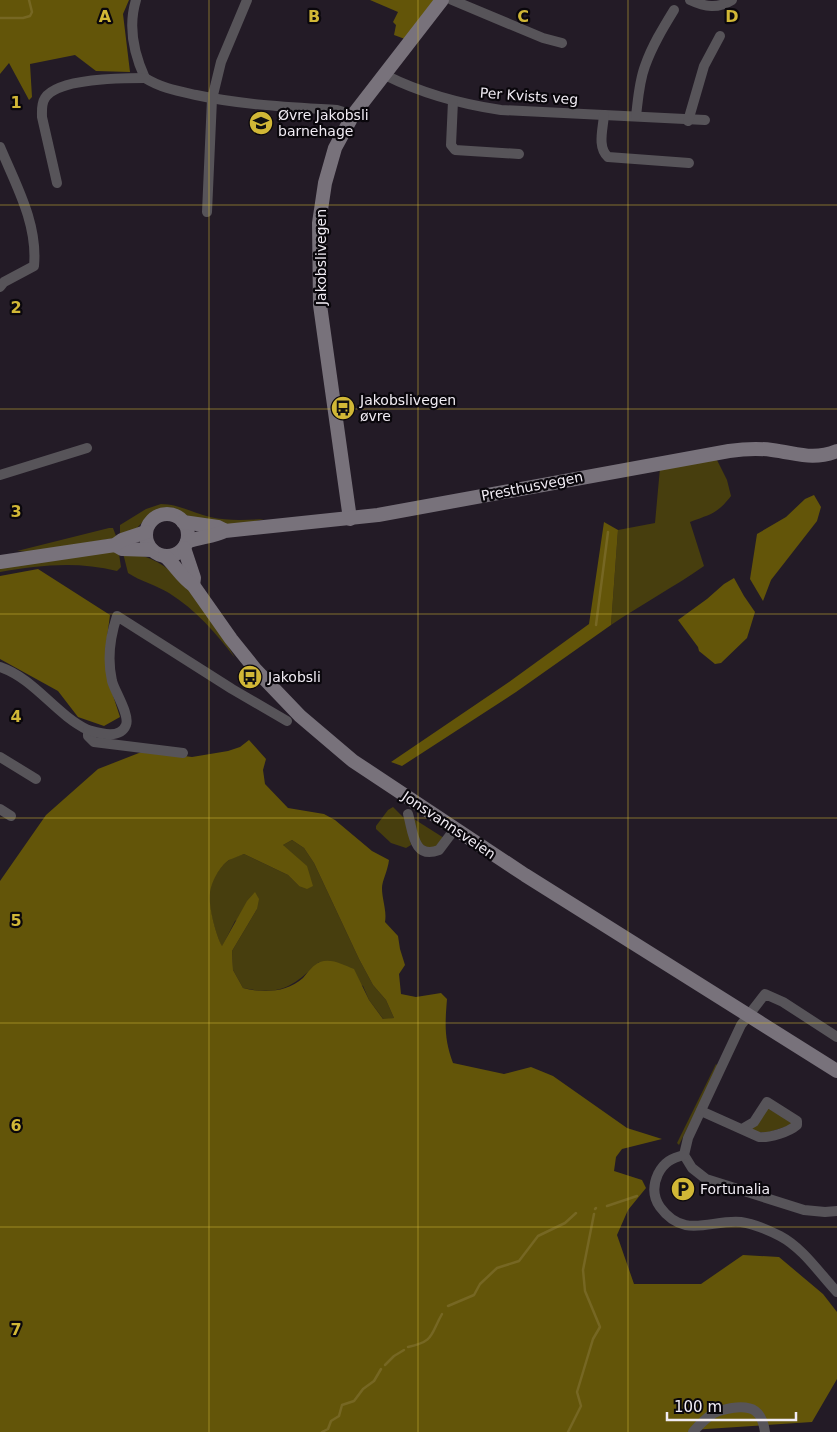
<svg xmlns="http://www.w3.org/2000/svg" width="837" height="1432" font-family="'DejaVu Sans',sans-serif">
  <rect width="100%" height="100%" fill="#231b26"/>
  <g fill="#473e0e">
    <path d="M716,458L727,480L731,496C717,514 711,514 690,522L704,566C674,587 642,604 611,625L618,530L655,523L660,468Z"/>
    <path d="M161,504C178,504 193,513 210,517C228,521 245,520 264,519L244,524H219L195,519L175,510L163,509L155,510L151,513L137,528L121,537L33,552L17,551L109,528H113L116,536L120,535V525L146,509Z"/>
    <path d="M109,551C123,553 137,553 151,559C184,572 218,627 235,658C216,633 196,610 169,593C156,585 140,581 128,573L123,553L119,554L121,567L117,571C77,561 40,565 0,572V568Z"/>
    <path d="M393,807L406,820L411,845L406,848L391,843L376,829V826L388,810Z"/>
    <path d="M413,819H414L444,838L443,841L432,849L420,844Z"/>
    <path d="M292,840L304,848L314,863L359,959L373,985L386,1000L394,1018L384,1020L369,1000L363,986L319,962C292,987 281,996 243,988L233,970L232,951L257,909L235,921L222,947C216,935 208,906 209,893C210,882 220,866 229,860C233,857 239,856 244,854L288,875L299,886L283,845Z"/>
    <path d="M716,1064L718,1066L679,1145L677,1143Z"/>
    <path d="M767,1108L791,1121V1125L766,1133L750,1131Z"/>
  </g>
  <g fill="#635509" fill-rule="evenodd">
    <path d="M0,0H129L123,14L130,72L96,71L75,55L30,64L32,97L29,100L9,63L0,74Z"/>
    <path d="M370,0H434L405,39L394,35L396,25L393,22L398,12Z"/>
    <path d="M814,495L821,507L817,521L771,580L763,601L750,579L757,534L786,517L805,499Z"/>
    <path d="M604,522L618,530L611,625L516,692L402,766L391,762L509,682L589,624Z"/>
    <path d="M38,569L110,615L105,653L108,680L120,717L104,726L78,717L58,691L0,659V576Z"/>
    <path d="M734,578L744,596L755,612L747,638L721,663L715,664L699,651L698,647L678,620L707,599L724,584Z"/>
    <path d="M249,740L266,759L263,770L265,784L288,808L324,814L335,820L372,851L389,860C388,870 382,881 382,888C382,900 387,910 385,922L398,936L400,949L405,965L399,974L401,994L416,997L441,993L447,999C445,1024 444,1039 453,1063L504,1074L531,1067L553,1076L627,1128L662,1139L622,1149L616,1157L614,1171L642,1180L646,1188L628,1210L617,1235L634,1284H701L743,1255L779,1257L823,1294L837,1312V1379L812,1422L691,1430V1432H0V881L46,815L98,769L144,751L192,757L228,751L240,747ZM292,840L304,848L314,863L359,959L373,985L386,1000L394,1018L383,1019L369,1000L354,969C343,965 332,958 320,962C314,964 307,973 303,978C286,993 263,993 243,988L233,970L232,951L257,909L259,899L255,892L247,901L222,946C216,935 208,905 210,893C211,882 220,866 229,860C234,858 239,856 244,854L288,875L299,886L307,889L313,886L307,866L283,845Z"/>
  </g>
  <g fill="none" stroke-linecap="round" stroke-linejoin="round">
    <g stroke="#766723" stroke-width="2.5">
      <path d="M0,18H23L30,16L32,12L29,0"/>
      <path d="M596,625L608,532"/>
      <path d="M607,1206L637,1196"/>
      <path d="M595,1209L596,1208"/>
      <path d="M448,1306L474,1295L480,1284L497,1268L519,1261L538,1236L565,1223L576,1213"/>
      <path d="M408,1347C435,1341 430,1335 442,1314"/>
      <path d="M385,1365L394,1356L404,1350"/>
      <path d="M322,1432L328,1429L331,1421L339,1416L342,1405L354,1401L363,1389L374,1381L381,1369"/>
      <path d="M568,1432L581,1406L577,1392L593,1339L600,1327L585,1291L583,1270L594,1214"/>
    </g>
    <g stroke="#575459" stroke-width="10">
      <path d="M136,0C128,26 134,54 145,78"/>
      <path d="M452,0L543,38L562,43"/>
      <path d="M690,0C705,7 718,9 732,0"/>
      <path d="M385,75C421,93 460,104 501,110L705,120"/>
      <path d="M145,78C161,88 178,91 196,95C242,105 290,107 337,110L353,115"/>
      <path d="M453,101L451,145L455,150L519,154"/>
      <path d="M604,115C603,129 597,147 608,157L689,163"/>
      <path d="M636,116C638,100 639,82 645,66C652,46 663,28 674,10"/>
      <path d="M688,121L704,66L720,36"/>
      <path d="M0,147C16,185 38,224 34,266L4,282L0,287"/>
      <path d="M57,183L42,117C42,111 41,104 45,98C58,78 123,78 145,78"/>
      <path d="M207,212L212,99L221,62L247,0"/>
      <path d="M0,475L87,448"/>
      <path d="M0,667C35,679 55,714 88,730V736L94,742L183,753"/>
      <path d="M88,730C99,733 120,740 126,725C130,715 115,692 112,681C107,659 110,637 117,616L232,689L287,721"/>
      <path d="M0,757L36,779"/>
      <path d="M0,809L11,816"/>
      <path d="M408,814C413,831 413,860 439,850L454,830"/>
      <path d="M837,1037L783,1002L765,994L741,1025L688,1138L684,1155L692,1168L706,1179L804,1210L825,1212L837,1211"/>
      <path d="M701,1111L759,1137C770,1138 789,1132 797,1125V1121L767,1102L754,1122L742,1129"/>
      <path d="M684,1155C672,1158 664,1162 658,1174C653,1185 653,1197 660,1207C684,1240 711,1219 741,1222C755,1224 768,1230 780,1236C803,1248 820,1274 837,1292"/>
      <path d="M693,1432C699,1425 706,1418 714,1413C720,1410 726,1409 732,1408C753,1405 762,1411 765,1432"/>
    </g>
    <g stroke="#78727b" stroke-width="14">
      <circle cx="167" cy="535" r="21"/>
      <path d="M350,519L320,305L319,223L325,183L335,148L353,115L442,0"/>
      <path d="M183,522L218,527L224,530"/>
      <path d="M187,542C199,537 213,537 225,531L378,515L729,451C743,449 757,448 772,450C797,453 812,461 837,451"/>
      <path d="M115,545L122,549L152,550"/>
      <path d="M184,548L194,578L193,585"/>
      <path d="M165,556C175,565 182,578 193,585L231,639L255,669L300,716L353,761L525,875L837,1071"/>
      <path d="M0,562L115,545L122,540L146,532"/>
    </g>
  </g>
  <path fill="none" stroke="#d1b736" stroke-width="1" stroke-opacity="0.55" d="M209,0V1432M418,0V1432M628,0V1432M0,205H837M0,409H837M0,614H837M0,818H837M0,1023H837M0,1227H837"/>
  <defs>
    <g id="school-disc" transform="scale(1.25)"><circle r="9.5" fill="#d1b736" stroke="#0a070c"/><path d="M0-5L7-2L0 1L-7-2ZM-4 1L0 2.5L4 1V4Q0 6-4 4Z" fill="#111"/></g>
    <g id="bus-disc" transform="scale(1.25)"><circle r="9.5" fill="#d1b736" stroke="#0a070c"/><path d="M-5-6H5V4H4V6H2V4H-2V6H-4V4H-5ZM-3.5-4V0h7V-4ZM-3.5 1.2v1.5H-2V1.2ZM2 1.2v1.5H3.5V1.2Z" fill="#111"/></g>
    <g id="parking-disc" transform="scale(1.25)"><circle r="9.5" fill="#d1b736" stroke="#0a070c"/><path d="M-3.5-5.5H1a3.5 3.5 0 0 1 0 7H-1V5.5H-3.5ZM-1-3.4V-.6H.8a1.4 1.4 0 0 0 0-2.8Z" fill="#111"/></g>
  </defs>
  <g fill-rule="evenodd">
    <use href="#school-disc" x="261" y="123"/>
    <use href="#bus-disc" x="343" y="408"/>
    <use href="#bus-disc" x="250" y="677"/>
    <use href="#parking-disc" x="683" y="1189"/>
  </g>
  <g text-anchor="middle" stroke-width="4.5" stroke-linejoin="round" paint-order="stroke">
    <g font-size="14" fill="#f1ecf4" stroke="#0a070c">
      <text transform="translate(529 96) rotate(4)" y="5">Per Kvists veg</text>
      <text transform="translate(321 257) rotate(-90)" y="5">Jakobslivegen</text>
      <text transform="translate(532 486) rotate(-11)" y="5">Presthusvegen</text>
      <text transform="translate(449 825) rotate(34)" y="5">Jonsvannsveien</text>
    </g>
    <g font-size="14" fill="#f1ecf4" stroke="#0a070c" text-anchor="start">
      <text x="278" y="120">Øvre Jakobsli<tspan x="278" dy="16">barnehage</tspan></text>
      <text x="360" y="405">Jakobslivegen<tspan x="360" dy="16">øvre</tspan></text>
      <text x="268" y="682">Jakobsli</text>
      <text x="700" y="1194">Fortunalia</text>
    </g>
  </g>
  <g font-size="16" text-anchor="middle" font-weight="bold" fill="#d1b736" stroke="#0a070c" stroke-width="4.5" stroke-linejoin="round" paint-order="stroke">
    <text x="105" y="22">A</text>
    <text x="314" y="22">B</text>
    <text x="523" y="22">C</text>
    <text x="732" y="22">D</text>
    <text x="16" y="108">1</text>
    <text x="16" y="313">2</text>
    <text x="16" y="517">3</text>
    <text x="16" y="722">4</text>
    <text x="16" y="926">5</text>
    <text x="16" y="1131">6</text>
    <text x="16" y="1335">7</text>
  </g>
  <path d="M667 1412v8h129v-8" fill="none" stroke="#f1ecf4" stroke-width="2.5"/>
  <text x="674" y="1412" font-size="15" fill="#f1ecf4" stroke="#0a070c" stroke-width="4" paint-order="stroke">100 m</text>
</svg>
